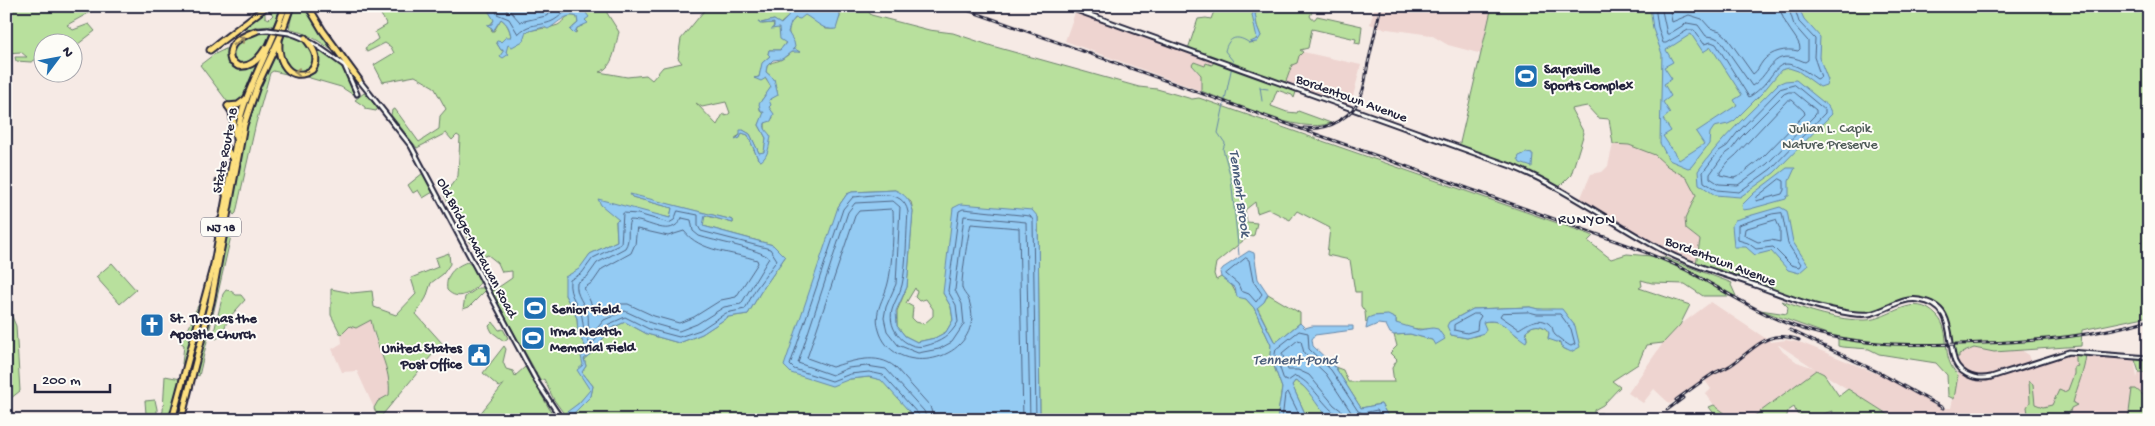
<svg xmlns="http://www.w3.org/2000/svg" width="2155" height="426" font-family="'Gochi Hand',sans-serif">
  <rect width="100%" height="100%" fill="#f6eae5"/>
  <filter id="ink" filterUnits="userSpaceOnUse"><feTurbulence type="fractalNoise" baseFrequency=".02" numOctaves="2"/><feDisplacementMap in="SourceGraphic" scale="10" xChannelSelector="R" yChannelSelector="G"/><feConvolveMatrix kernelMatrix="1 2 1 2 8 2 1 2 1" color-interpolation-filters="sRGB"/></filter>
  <g filter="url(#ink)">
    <g fill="#eed4d0" fill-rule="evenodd">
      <path d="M1375,6H1492L1482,54L1448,45L1431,35L1380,28L1370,24Z"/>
      <path d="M1076,10L1215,60L1212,65L1205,66L1194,62L1192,66L1201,75V91L1065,41Z"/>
      <path d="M1299,51L1361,65L1350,108L1281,83Z"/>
      <path d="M1624,143L1655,155L1675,171L1687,178L1696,195L1686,229L1700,240L1696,264L1678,258L1579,202L1591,174L1602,172L1608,166L1613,144Z"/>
      <path d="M1711,302L1771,342L1786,340L1802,343L1890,379L1943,408H1951L1957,380L1959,369L1953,357L1974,348L1994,352L2021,350L2029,355L2032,363L2069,352L2134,357L2137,378L2139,372L2149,373V420H1888L1891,416L1817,370L1749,420H1734L1714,405L1706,394L1711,389L1704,379L1670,404L1654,389L1643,403L1628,393L1663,343L1680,325ZM1778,345H1779L1814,368L1797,362L1783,352Z"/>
      <path d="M371,319L374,337L385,360L390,383L389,395L378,401L374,408L357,371L342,372L332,349L342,343L341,335L350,326L356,328Z"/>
    </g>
    <g fill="#b8e09d" stroke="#6d816c" fill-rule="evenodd">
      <path d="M6,6H101L67,25L73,30L89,24L95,31L73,48L72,42H42V61L39,58L31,62L16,61L15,57H27L21,52L6,53Z"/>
      <path d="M269,6H282L273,26L256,27L244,30V28L265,12V17L269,19L273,15L267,8Z"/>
      <path d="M294,6H306L311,17L341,58C325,44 310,34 289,28Z"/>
      <path d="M376,6H488L490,8L494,20L490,25L492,31H494L501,19C507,23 510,30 511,37L501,42H496L501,50L504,51L502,56L506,54V48L509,44L520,42L526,32C536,28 549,29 558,25C565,21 566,12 577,17L578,23L573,27L572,31L576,33L577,28L584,25L586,13L594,6H605L607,13L619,32C615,46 614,68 599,72L627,77L646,75L652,80L663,67L682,63L678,58L681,39L708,6H779V10L789,16L780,24L774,20L761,23L758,21L762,24L774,23L773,28L779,27L781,39L786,42L781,50H769L768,54L770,56L763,62L759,77L754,78H765L771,87C767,96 756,101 761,112H765L759,125L766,138L764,153H759L750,134L743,130L740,135L735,138H740L742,133L748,135L758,159L761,161L770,140L765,129V123L773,118L769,107V100L776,95L777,90L774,84V79L766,72L767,66C773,60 776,63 782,59C789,55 791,50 800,52L792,50C788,31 784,21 805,14L826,29H834L840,17L839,6H865L871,15L929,30L953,33L992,46L1139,87L1157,89L1192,99L1199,98L1589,234L1593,236L1588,241L1611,259L1627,254L1663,257L1732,283L1731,285L1736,296H1703L1685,284L1652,283L1641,280L1642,286L1639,288L1690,305L1680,325L1663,343L1646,345L1638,364L1612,381L1620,387L1603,405L1594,410V413H1602L1598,420H1390L1381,404L1361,408L1335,367L1343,370L1348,382H1394L1392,368L1397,360L1390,353L1397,346L1394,335L1410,334L1432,340L1430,329C1420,330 1405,328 1396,323V319C1387,315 1371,312 1366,323L1365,312L1361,306V292H1355L1350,260L1327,255L1330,228L1297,211L1290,220L1268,209L1257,213L1255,202L1245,210L1247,222L1257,223L1254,235L1244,240L1216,263L1214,274L1216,280L1221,277L1231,284L1236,293L1246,299L1254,308L1271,345L1270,355L1282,388L1277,420H1040L1038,217L943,293L951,307L953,320L946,332L935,338L917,342L905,336L897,326V311L907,287L913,211L911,202L895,190L852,192L847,194L838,207L850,379L869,377L882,379L917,420H567L591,396L593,386L582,372L586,366L584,359L594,351L610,329L625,322L647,334L679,343L702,334L728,317L748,314L760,293L785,257L773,245L703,226L704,215L733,223V220L631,195L632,197L672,208L670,218L626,208L620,220L616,221L617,241L590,254L565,295L577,318L578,334L589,352L581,356L584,365L578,370L591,390L579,403L565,415L554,400L544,379L541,381L489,288L491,287L493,291L512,278V271L502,272L498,263L488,255L479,258L444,195L458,176L460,137L457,135L452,140L446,133L417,148L391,115L392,110L395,109L419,142L439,129L440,116L446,109L434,87L415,76L383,82L374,65L394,53L391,47L385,43L367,52L365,48L378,39L375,32L387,25ZM726,102L730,113L726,116L723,114L717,125L696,103L702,107ZM915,288L917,292L915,297L919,301L926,299L933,309V316L924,324L916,322L912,318L913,307L906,303ZM1530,307C1556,315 1553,299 1575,326L1567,350L1561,347L1560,343L1548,338L1549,333C1544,324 1533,323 1526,331L1527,340L1516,335C1510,324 1495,319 1483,322L1479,335L1467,338L1451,335L1449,322L1473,309Z"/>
      <path d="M1216,6H1272L1263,10L1255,9L1253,13L1258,35L1255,41L1251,42L1254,43L1261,36L1257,26L1255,13L1272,10L1275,6H1307L1312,12L1310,16L1312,19H1315L1317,16L1362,26L1360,44L1355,43L1356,39L1312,29L1308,48L1300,50L1303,52L1299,56L1297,63L1292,65L1285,84L1297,89L1294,98L1292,95L1277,90L1271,106L1287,112L1297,113L1298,111L1331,123C1299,135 1233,103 1201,91V75L1192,65L1194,62L1205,66L1206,63L1212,65L1215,60L1188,49L1198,19L1206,18L1211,19Z"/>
      <path d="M1492,6H2149V316L2082,330L2081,346L1994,352L1974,348L1959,354V357H1953C1951,335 1951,315 1930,303C1908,290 1881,315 1857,314C1831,312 1807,302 1783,294C1754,284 1725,274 1696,264L1700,240L1686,229L1685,219L1696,195L1687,178L1667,166L1655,155L1629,145L1613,144L1609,119L1598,118L1587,106L1571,109L1584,133L1571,175L1557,189L1537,177L1459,147Z"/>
      <path d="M259,33H270L244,94L239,102L230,105L200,65L213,55Z"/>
      <path d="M285,34C301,38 311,45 315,62L309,70L297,72L284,64L282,42Z"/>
      <path d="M277,46L279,62L292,73L291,75L273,71L270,73L256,123L236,213L234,215L231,211L247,123L259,87Z"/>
      <path d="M314,46C334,56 350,71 354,93L352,94L341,87L303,76L313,71Z"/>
      <path d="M364,93L378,108L376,111L365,109V107L355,100Z"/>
      <path d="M423,173L433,192L423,198L418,190L413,193L408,185Z"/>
      <path d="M231,221L234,223L199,376L196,375Z"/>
      <path d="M449,253L450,264L443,274L431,283L426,298L416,314L442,343L379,419L374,408L378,401L389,395C392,369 375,345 371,320L356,328L350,326L341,335L331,315V289L352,293L372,291L374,307L396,315L416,294L411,278L438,267L435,258Z"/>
      <path d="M467,262L473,266L480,283C471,293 458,302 447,290C445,275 454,267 467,262Z"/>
      <path d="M112,263L136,290L120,304L96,277Z"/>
      <path d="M215,268L207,314L180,420H174Z"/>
      <path d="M478,288H485L486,290L469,307L463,309L465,297Z"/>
      <path d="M226,290L231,291L236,295H241L245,300L228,319L222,335L216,339L213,336L223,294Z"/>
      <path d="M1268,294L1300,313V323L1275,343L1257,307L1264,302Z"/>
      <path d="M1782,301C1806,310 1840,321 1865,320C1890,320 1913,290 1937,316C1953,333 1939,356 1958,375L1954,399L1948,396L1947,375L1936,363L1879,354L1869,349L1842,347L1838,346V338L1760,310L1787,314L1788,307Z"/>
      <path d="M200,302L195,329L184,366L182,364L184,345L180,342C182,337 185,336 187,332C192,322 194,312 200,302Z"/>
      <path d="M10,312L16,326L20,391L6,402V314Z"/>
      <path d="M493,322L499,330L503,329L508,338L504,341L492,332L489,326Z"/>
      <path d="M504,346L506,349L503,362L506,369L513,371L515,376L525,367L556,420H475L504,384L499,387L483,373Z"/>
      <path d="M2075,353H2086C2085,371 2077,386 2073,403L2077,405L2071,408L2068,420H2049L2045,416L2039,417L2035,415L2032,420H2029L2027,407L2030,402L2029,381L2033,384L2035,404L2043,407L2052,405L2059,390L2064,392L2068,390L2074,374V367L2078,366L2075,361Z"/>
      <path d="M2134,357L2149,358V373L2139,372Z"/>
      <path d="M1816,370L1824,374L1839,396L1848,389L1892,417L1888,420H1830L1832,411L1809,419L1797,414L1794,407L1788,411L1786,420H1749Z"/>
      <path d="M165,376L181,379L169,420H159L163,411Z"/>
      <path d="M1295,381C1309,386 1319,411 1338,420H1308L1292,385Z"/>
      <path d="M2132,389H2136L2149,400V420H2128Z"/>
      <path d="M155,400L157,409V418L150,419L146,414L145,401Z"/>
      <path d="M1714,405L1734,420H1719L1709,407Z"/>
    </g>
    <g fill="#94cbf3" stroke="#6687a9" fill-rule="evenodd">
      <path d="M488,6H594L586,13L589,17L585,20L588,23L577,28L574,34L570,30L578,23L577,17C566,12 556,25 548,29L544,27L526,32L523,41L512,47L508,45L506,52L509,54L503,58L500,56L504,50H501L496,42L499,40L501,42L506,37H511C510,29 507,23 501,19L493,31L492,28L487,25L492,24L494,20L489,12L490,8L488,9Z"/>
      <path d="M779,6H782V10L791,13L799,10V7L797,6L803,8L813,7L821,12V6H839L840,16L836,29C823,31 816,21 805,15L800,19L795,18L791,23L788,32L794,42L795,47L792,50L795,49L800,52H791L782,59L773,60L767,66L766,72L774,79L778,95L769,100L771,105L769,107L774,114L771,121L765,123C763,130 768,131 771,137C769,144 769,156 761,161L758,159L748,135L742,133L740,138L735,140L740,135V130H743L750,134L759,153L764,152L766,138L759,125L764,112H761L759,104L771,87L766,78L761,81L754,78L759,77L762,63L770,56L768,54L769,50H780L786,43L780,39L779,28L771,29L774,27V23L760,24L758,21L761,23L774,20L781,24L789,16L779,10Z"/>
      <path d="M1272,6H1275L1269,12L1257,11L1255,13L1257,26L1261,36L1257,42L1248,43L1257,39L1252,15L1255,9L1263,10Z"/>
      <path d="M1650,6H1798L1804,19L1820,37L1819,57L1828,80L1826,85L1820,87L1798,71L1789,68L1781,70L1763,92L1734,121L1728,124L1714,127L1710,133L1709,144L1691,167L1688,168L1669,160L1660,143L1662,54L1653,29ZM1691,34L1703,52L1711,47L1742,95L1734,100L1737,105L1696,132L1704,144L1679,160L1663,136L1671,131L1663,119L1670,113L1663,102L1671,96L1664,84L1672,79L1664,67L1673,62L1666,50Z"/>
      <path d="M1796,80L1828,106L1832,114L1774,173L1740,197L1715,195L1699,184L1698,171C1720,139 1750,113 1778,84L1785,81Z"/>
      <path d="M1526,153L1533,154L1532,167L1520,163L1518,159L1519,156Z"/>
      <path d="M1787,168H1795L1789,181V196H1787L1786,199L1750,209L1743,210L1742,205L1754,193Z"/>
      <path d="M895,190C905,194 910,200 913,211L907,287L896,311L897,326L905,336L917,342L935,338L946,332L953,320L951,307L943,293L953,208L961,204L1032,210L1038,217L1040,420H917L881,380L869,377L850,379L832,386L791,373L784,366L838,207L847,194L852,192Z"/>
      <path d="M630,194L733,220V223L705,215L703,226L773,245L785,257L760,293L748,314L728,317L702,334L679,343L647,334L625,322L610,329L594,351L584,359L586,366L582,372L593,386L591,396L567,420H556L579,403L590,390L577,370L583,365L581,356L589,352L578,334L577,318L565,295V277L579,269L590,254L617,241L616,221L619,220L601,205L598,199L670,218L672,208L632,197Z"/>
      <path d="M1780,207L1787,211L1793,242L1808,265L1799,273L1788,270L1771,251L1755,255L1746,247H1734L1732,225L1735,220Z"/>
      <path d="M1249,251L1254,253L1258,279L1268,294L1264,302L1257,308L1275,343L1300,323L1305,328L1312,326H1353V330L1315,335L1312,339L1313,346L1335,367L1361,408L1381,404L1390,420C1374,420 1340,424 1327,415C1315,406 1309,386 1295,381L1292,385L1308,420H1277L1282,388L1270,355L1271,345L1254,308L1246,299L1237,297L1235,288L1221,277L1220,272L1223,268Z"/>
      <path d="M1530,307L1538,309H1562L1575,326L1580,347L1571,352L1561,347L1560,343L1548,339L1549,333C1545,324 1533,323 1526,331L1527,340L1526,342C1511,333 1503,317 1483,322L1486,329L1484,333L1467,338L1451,335L1447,326L1449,322L1473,309Z"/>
      <path d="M1388,315L1396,319V323L1419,330L1433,328L1438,329L1445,339L1435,345L1432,340L1410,334L1394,335L1390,333L1386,325L1378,324L1366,329L1368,318L1373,316Z"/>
    </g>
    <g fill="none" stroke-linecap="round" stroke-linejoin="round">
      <g stroke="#506685" stroke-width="1">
        <path d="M494,6L497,14L509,19L518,34C528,24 534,26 547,23C562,19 562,7 580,12L587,6"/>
        <path d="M501,6L512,13L520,22L546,16L561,6"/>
        <path d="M1655,6L1658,27L1663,43H1666L1688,30H1694L1704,44L1711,42L1716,44L1749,97C1782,77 1770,45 1817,79L1821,77L1814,57L1815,39L1799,22L1794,6"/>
        <path d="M1661,6L1667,34H1669L1687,23L1698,25L1706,36L1714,37L1720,40L1752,86C1773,73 1770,46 1805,62L1808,60V41L1794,25L1788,6"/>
        <path d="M1669,6L1672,22L1689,15L1702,19L1710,28L1720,31L1726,36L1753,74C1758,71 1759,66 1763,61C1771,51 1786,48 1798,51L1800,49C1801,39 1781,25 1780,6"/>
        <path d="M1795,85L1825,110V113L1771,169L1739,192L1717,190L1704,182L1703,172L1719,151L1727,146L1737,133L1780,89Z"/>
        <path d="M1789,92H1794L1816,110V114L1767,164L1738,185L1719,184L1710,178V174L1723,156L1731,150L1741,137L1784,94Z"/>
        <path d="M1788,100H1792L1804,111L1805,114L1762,158L1739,176L1734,178L1720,175V172L1728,162L1736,155Z"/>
        <path d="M1780,179L1784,181V190L1782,194L1756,201L1757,197Z"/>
        <path d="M678,211L698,215V226L701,231L770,249L777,260L755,290L745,309L726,313L700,330L679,337L649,329L625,317L607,325L593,343L590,344C583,332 584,329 582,317C579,302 568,298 570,280L582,273L593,258L621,244L623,213L638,214L669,223L674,220Z"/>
        <path d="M1782,213L1788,244L1801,264L1799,267L1791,265L1773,247L1756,249L1748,243L1738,240V225L1772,214Z"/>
        <path d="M682,218L691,220L693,231L699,236C713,241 760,249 769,258L741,304L724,307L697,324L679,331L651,323L625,311L604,320L594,332H591C587,326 589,322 588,315C585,303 575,296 577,283L587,277L597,263L625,248C631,239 626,229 630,220C650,220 670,240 682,218Z"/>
        <path d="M1776,220L1780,229V242L1771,240L1758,242L1744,235L1745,229Z"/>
        <path d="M637,229L668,236L684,231C700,252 733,252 757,260L758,263L736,297L721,300L694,317L679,323L654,316L628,304H620L596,314L584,288L593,282L602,269L631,253L635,244Z"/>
        <path d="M1246,258L1249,260L1253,281L1262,294L1256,302L1249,294L1241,291L1238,284L1226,274Z"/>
        <path d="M1529,312L1537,314H1560L1571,329L1575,344L1571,346C1569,346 1556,336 1555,335C1553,333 1553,329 1552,327C1542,314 1528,323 1519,329L1500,316L1502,313Z"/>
        <path d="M1474,314H1479L1481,316L1478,321L1477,330L1467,333L1454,330V325Z"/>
        <path d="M920,420L919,415L883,375L869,372L850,374L832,381L794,369L790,365L843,209L853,197C872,196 903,187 908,212C906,236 907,262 902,285C900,294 894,302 892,310C887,330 906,350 925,346C941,342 950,336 958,322L956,305L948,291L959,211L963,209L1030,216L1033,220L1036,420"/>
        <path d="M927,420L924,411L886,369L867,366L848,368L832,375L798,363L848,212L855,203L893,201L900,207L896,284L886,307L884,318L887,331L898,345L918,353L939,349L952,342L964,324L962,304L955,290L964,216L1026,222L1030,420"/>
        <path d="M934,420L930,406L895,367C877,352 852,361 832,367L807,358L855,216L859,211L891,209L893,211C894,227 892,268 888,283C884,300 873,311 879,330C891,374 962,366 971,324C973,317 971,305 968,298C966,295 963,292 962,288C961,280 968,234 971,224L1019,228L1023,420"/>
        <path d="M1282,420L1285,394L1288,392L1302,420"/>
        <path d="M1338,420L1337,415C1322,404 1310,380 1295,376L1288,381L1284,380L1275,354L1276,349L1299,331L1308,333L1309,349L1331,370L1358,411L1363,413L1377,410L1384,420"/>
        <path d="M1345,420L1342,411L1334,405L1309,375L1298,370H1288L1282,353L1298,340L1301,341L1304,353L1326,374L1353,415L1361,419L1374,417L1377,420"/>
      </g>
      <g stroke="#6687a9" stroke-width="1">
        <path d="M1260,86L1262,101"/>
        <path d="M1260,88L1268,89"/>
        <path d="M1239,255L1231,178L1223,149L1225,143L1218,133L1233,61L1225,51C1228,38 1236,34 1248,42"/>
      </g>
      <g stroke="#22223b" stroke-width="7">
        <g id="secondary">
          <path d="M1065,6L1511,166C1563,187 1610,222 1660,249C1689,265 1724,274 1755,285C1778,293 1801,303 1824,308C1838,311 1855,316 1869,314C1887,311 1900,297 1919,300C1952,305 1948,331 1953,355C1956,373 1974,381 1991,377L2069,352L2149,358"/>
          <path d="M256,31L268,30"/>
          <path d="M289,33C313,40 329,55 348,68"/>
          <path d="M345,67L357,94"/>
          <path d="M359,80L411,146L537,382L562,420"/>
        </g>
      </g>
      <g stroke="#22223b" stroke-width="9">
        <g id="trunk">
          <path d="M308,6L323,31L359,80"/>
          <path d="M256,31C243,36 225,43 231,61L238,66C250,68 259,59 265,49"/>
          <path d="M279,41C277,61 290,84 312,70C321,58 313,48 305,38"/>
          <path d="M210,50L267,6"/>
          <path d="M228,106L232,112L236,139"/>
          <path d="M228,106L238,105L246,99"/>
          <path d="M226,148L232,158"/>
          <path d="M219,182L227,196"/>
          <path d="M219,237L212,224L218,223L222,219"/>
          <path d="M172,420L214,264L241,115C252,77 273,43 285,6"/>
          <path d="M181,420L211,302L244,125L257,86L280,37L291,6"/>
        </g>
      </g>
      <use href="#secondary" stroke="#fdfcf7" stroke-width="3"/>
      <use href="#trunk" stroke="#fde080" stroke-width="5"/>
      <g stroke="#22223b" stroke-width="3">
        <g id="rail">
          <path d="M956,6L1630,246C1649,254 1668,261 1686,270C1720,288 1751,309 1786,323C1850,348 1918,346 1984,343C2040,341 2095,336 2149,320"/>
          <path d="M1304,128C1329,131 1354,117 1362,93C1366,82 1366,70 1369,59C1373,41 1377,24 1381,6"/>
          <path d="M1790,330L1878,372L1943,408"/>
          <path d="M1676,400C1687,392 1699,383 1711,375C1717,371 1725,369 1731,365C1755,349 1766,328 1799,340"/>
          <path d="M1667,410L1683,398"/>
        </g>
      </g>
      <use href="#rail" stroke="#fdfcf7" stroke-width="1" stroke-dasharray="4" stroke-linecap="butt"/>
      <g stroke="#22223b" stroke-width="7" stroke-linecap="butt">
        <path id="secondary-bridge" d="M268,30L289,33"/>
      </g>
      <use href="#secondary-bridge" stroke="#fdfcf7" stroke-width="3"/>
    </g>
    <defs><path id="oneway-shaft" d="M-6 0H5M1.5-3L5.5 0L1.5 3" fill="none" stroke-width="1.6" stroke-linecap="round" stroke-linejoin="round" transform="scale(1.25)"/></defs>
    <g stroke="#9a8a61">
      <use href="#oneway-shaft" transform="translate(239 41) rotate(-37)"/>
      <use href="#oneway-shaft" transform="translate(301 72) rotate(180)"/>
    </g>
  </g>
  <defs>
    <g id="stadium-square" transform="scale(1.25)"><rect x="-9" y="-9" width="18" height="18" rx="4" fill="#1f6fb2" stroke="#fdfcf7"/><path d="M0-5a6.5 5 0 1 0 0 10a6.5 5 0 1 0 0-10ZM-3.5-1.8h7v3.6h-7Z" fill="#fff"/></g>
    <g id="church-square" transform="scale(1.25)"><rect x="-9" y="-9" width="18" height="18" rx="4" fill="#1f6fb2" stroke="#fdfcf7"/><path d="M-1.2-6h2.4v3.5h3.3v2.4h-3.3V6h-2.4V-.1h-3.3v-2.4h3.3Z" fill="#fff"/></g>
    <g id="civic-square" transform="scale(1.25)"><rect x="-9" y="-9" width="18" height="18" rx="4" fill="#1f6fb2" stroke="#fdfcf7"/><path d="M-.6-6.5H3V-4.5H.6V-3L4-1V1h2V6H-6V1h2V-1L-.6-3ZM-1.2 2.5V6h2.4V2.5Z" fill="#fff"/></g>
  </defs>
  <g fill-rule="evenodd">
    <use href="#stadium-square" x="1526" y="76"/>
    <use href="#stadium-square" x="535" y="308"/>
    <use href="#church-square" x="152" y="325"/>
    <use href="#stadium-square" x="533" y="338"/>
    <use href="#civic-square" x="479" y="355"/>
  </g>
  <g text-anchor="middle" stroke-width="4" stroke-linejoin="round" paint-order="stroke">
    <rect fill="#fdfcf7" stroke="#646373" stroke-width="1" x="201" y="217.5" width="40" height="19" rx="4"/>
    <g font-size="12" font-weight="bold" fill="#22223b">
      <text x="221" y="231">NJ 18</text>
    </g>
    <g font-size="14" font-weight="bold" fill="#22223b" stroke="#fdfcf7" text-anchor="start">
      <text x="1544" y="73">Sayreville<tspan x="1544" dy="16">Sports Complex</tspan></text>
      <text x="552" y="313">Senior Field</text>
      <text x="170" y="322">St. Thomas the<tspan x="170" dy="16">Apostle Church</tspan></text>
      <text x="550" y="335">Irma Neatch<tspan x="550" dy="16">Memorial Field</tspan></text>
      <text x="462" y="352" text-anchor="end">United States<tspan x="462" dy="16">Post Office</tspan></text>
    </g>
    <g font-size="14" fill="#22223b" stroke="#fdfcf7">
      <text transform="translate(1352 97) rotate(20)" y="5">Bordentown Avenue</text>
      <text transform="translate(224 150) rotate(-79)" y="5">State Route 18</text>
      <text transform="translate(478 247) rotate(62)" y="5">Old Bridge-Matawan Road</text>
      <text transform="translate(1721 260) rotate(21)" y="5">Bordentown Avenue</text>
    </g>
    <g font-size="14" fill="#4f5b58" stroke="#fdfcf7">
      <text x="1830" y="132">Julian L. Capik<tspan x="1830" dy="16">Nature Preserve</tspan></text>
    </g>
    <g font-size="15" font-style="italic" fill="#4a5d7b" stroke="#fdfcf7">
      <text transform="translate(1241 193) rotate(82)" y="5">Tennent Brook</text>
      <text x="1295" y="364">Tennent Pond</text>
    </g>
    <g font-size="15" letter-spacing="1" fill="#22223b" stroke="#fdfcf7">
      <text x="1587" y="223">RUNYON</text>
    </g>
  </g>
  <rect width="2155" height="426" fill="none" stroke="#fdfcf7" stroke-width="25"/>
  <rect x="12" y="12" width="2130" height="401" fill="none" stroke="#22223b" stroke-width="2" filter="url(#ink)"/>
  <g transform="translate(58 58) rotate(58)"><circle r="24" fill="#fdfcf7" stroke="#a5a5ac"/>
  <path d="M0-4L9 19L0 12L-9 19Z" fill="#1f6fb2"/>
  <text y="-8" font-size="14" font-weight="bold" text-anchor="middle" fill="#22223b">N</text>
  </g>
  <path d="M35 384v8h75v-8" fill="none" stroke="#22223b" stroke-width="2.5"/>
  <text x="42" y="384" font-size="15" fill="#22223b" stroke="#fdfcf7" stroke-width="4" paint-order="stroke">200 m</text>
</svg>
